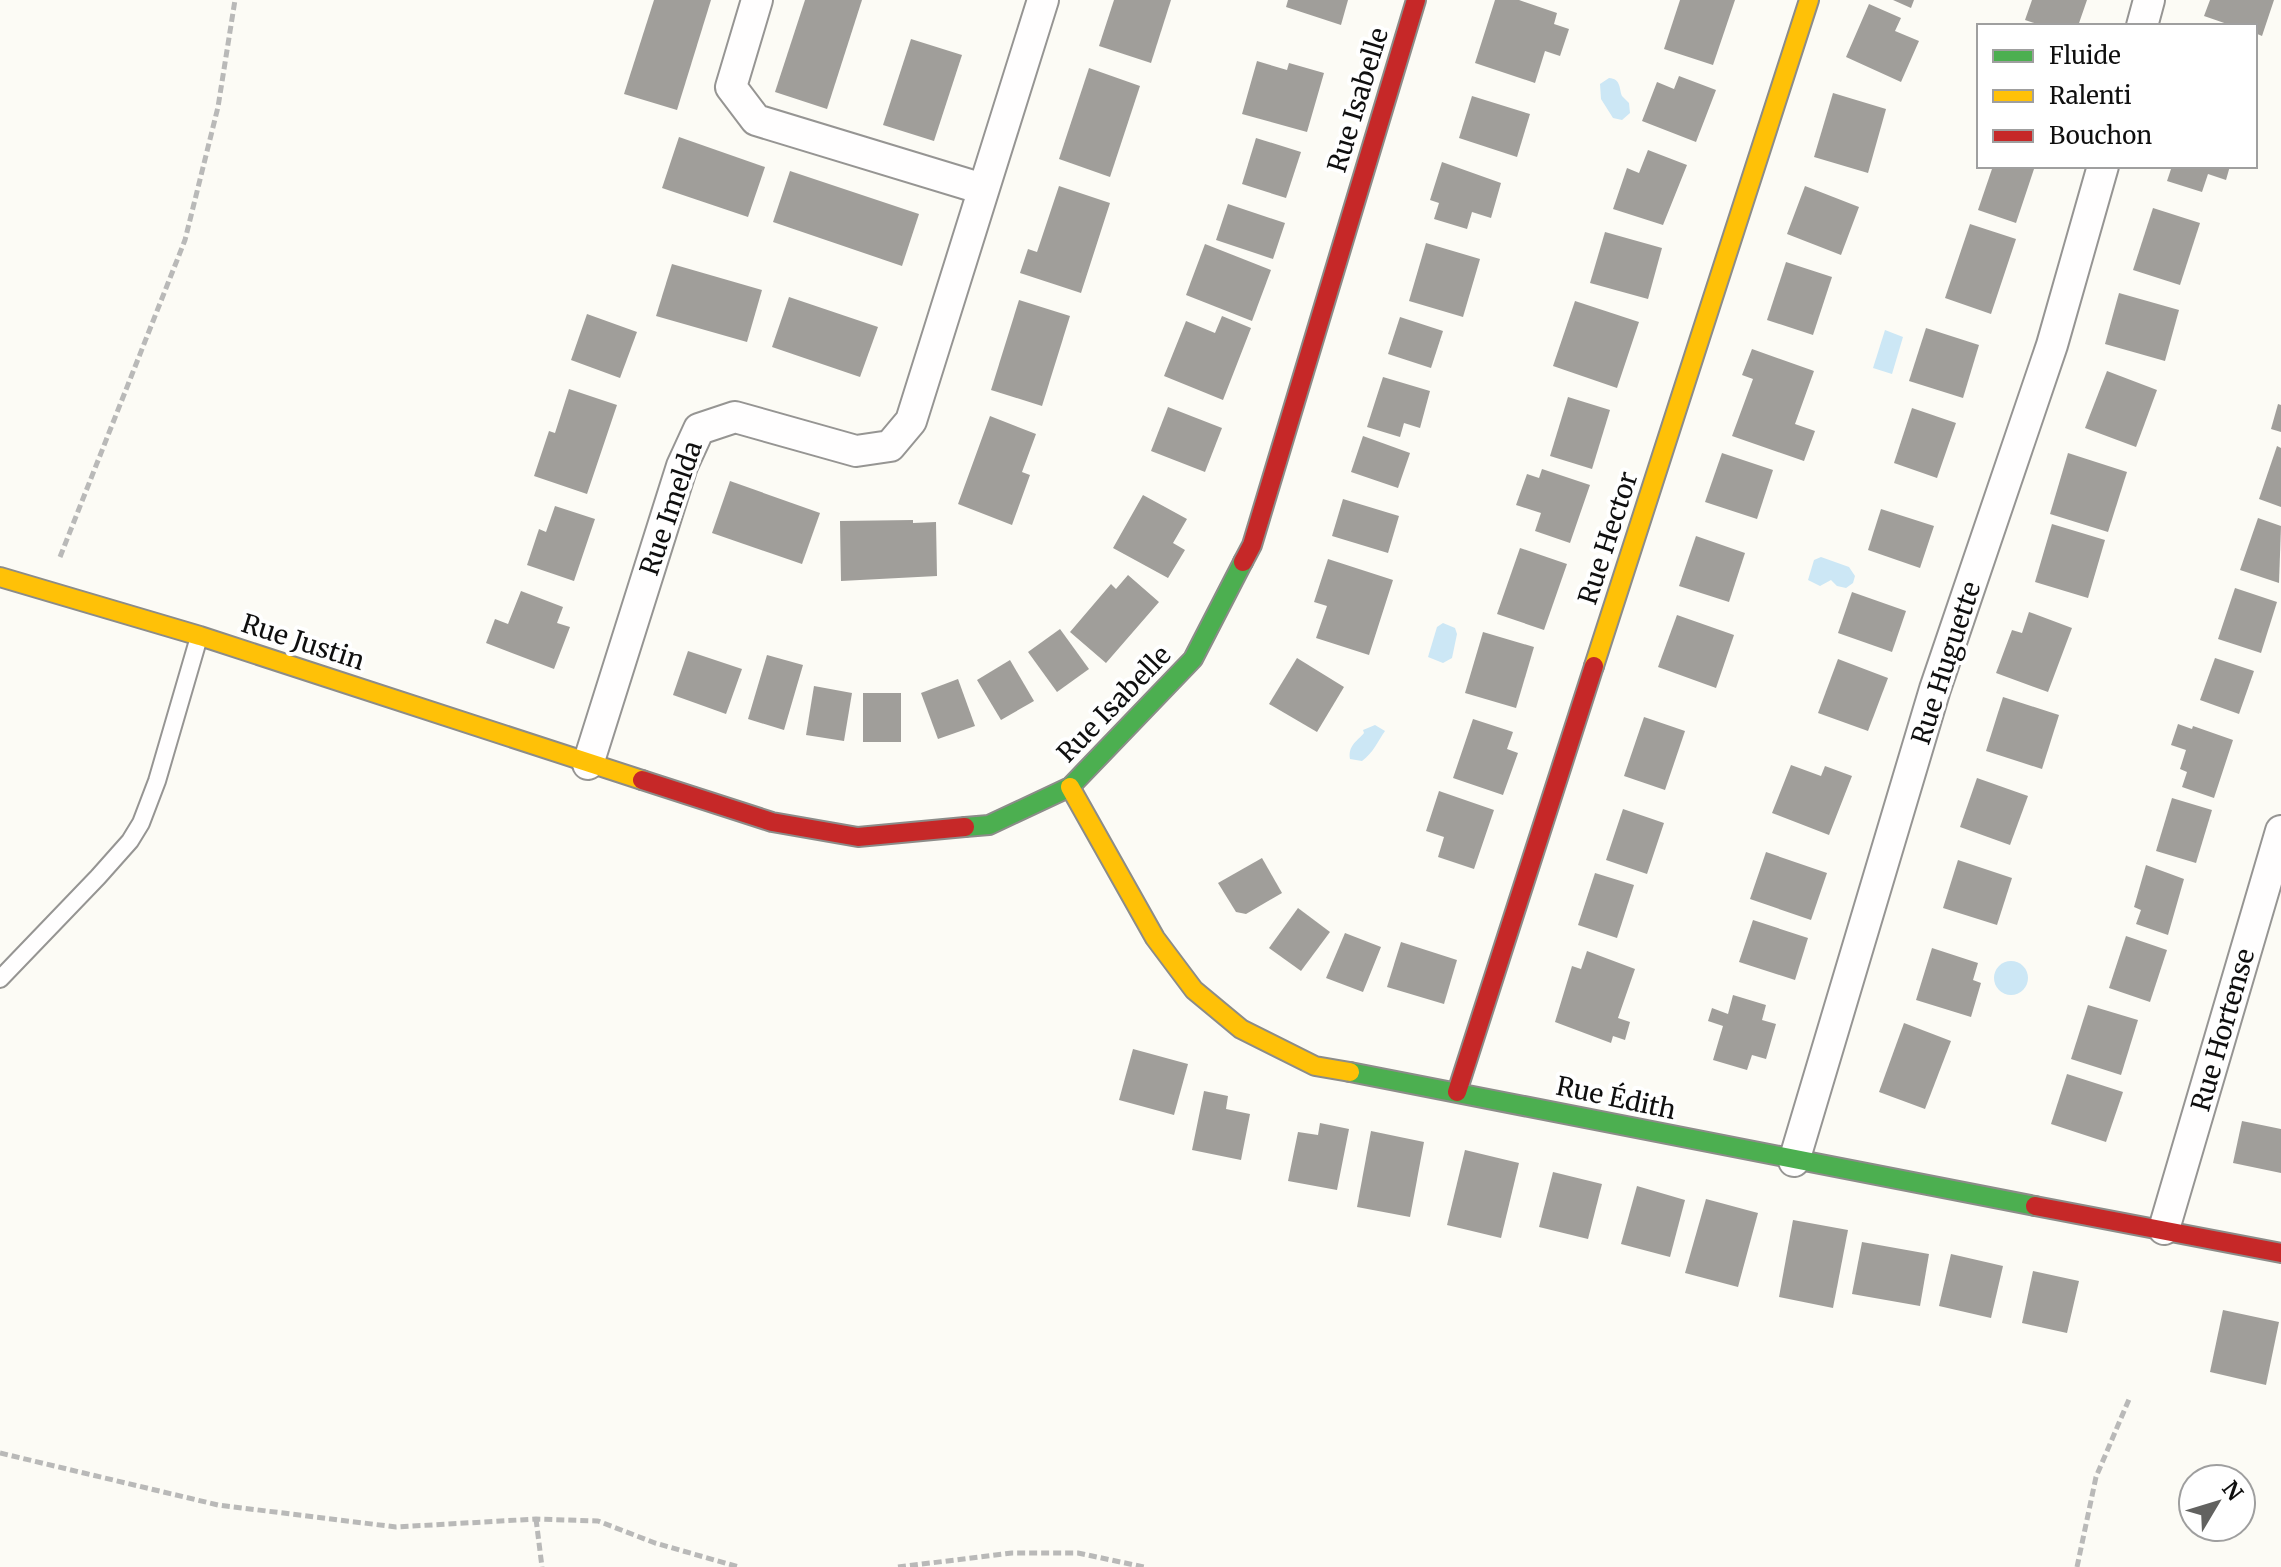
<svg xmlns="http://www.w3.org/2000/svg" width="2281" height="1567" font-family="Merriweather,serif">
  <rect width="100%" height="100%" fill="#fcfbf5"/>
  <g fill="#cce7f5">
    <path d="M1609,78C1621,79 1619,88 1622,96L1629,103L1630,113L1622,120L1613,118L1601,99L1600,84Z"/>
    <path d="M1885,330L1903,337L1892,374L1873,368Z"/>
    <path d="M1821,557L1849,567L1855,576L1853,583L1846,588L1837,586L1831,580L1820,586L1808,580L1814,560Z"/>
    <path d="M1443,623L1455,628L1457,634L1452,658L1443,663L1428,657L1437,627Z"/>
    <path d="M1375,725L1385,731C1378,741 1373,753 1362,761L1350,759C1348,746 1356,742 1364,733L1363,730Z"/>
    <circle cx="2011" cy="978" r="17"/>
  </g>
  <g fill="#a09e9a">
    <path d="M654,0H711L677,110L624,94Z"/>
    <path d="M805,0H862L827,109L775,92Z"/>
    <path d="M1114,0H1171L1151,63L1099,46Z"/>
    <path d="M1288,0H1348L1341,25L1286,7Z"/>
    <path d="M1495,0H1519L1557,13L1554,24L1569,29L1560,56L1545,51L1535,83L1475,63Z"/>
    <path d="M1680,0H1735L1713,65L1664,49Z"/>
    <path d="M1893,0H1914L1911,8Z"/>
    <path d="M2032,0H2087L2078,26H2043L2025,20Z"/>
    <path d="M2210,0H2274L2262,36L2255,33V26H2233L2204,16Z"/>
    <path d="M1869,4L1901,18L1895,31L1919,41L1901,82L1846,57Z"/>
    <path d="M911,39L962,55L934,141L883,125Z"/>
    <path d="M1257,61L1287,70L1289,63L1324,73L1307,132L1242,114Z"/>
    <path d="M1089,68L1140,86L1110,177L1059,159Z"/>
    <path d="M1679,76L1716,90L1696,142L1642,121L1657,82L1674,89Z"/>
    <path d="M1833,93L1886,109L1868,173L1814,157Z"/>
    <path d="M1472,96L1530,114L1517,157L1459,138Z"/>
    <path d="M679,137L765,167L748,217L662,188Z"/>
    <path d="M1256,138L1301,152L1286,198L1242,184Z"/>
    <path d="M1648,150L1687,165L1663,225L1613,209L1627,168L1639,173Z"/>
    <path d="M1442,162L1501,183L1491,218L1472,212L1467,229L1434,219L1439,203L1430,200Z"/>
    <path d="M1993,166H2035L2016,223L1978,210Z"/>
    <path d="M2172,166H2230L2226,180L2208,174L2202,192L2167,181Z"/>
    <path d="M790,171L919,214L902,266L773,222Z"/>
    <path d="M1059,186L1110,203L1081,293L1020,273L1028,249L1037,252Z"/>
    <path d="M1805,186L1859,207L1841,255L1787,234Z"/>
    <path d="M1228,204L1285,223L1273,259L1216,240Z"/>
    <path d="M2153,208L2200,223L2180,285L2133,270Z"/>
    <path d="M1970,224L2016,239L1991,314L1945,298Z"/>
    <path d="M1605,232L1662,248L1648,299L1590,283Z"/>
    <path d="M1426,243L1480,259L1463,317L1409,301Z"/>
    <path d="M1205,244L1271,270L1252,321L1186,295Z"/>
    <path d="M1786,262L1832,277L1813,335L1767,320Z"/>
    <path d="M672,264L762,290L747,342L656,316Z"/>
    <path d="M2119,293L2179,310L2165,361L2105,344Z"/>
    <path d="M789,297L878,327L860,377L772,347Z"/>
    <path d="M1019,300L1070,316L1042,406L991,390Z"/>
    <path d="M1575,301L1639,322L1617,388L1553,366Z"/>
    <path d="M587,314L637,332L620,378L571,360Z"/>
    <path d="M1222,316L1251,328L1223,400L1164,376L1186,321L1215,333Z"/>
    <path d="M1400,317L1443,331L1431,368L1388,354Z"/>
    <path d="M1926,328L1979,345L1963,398L1909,381Z"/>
    <path d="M1752,349L1814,371L1795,424L1815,431L1804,461L1732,436L1753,379L1742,375Z"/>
    <path d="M2107,371L2157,390L2136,447L2085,428Z"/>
    <path d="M1383,377L1430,391L1420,428L1404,423L1400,437L1367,427Z"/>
    <path d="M569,389L617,405L587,494L534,476L549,431L555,433Z"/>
    <path d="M1568,397L1610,410L1592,469L1550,456Z"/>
    <path d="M2278,404L2281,405V432L2271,429Z"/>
    <path d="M1168,407L1222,428L1205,472L1151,451Z"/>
    <path d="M1912,408L1956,423L1937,478L1894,463Z"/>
    <path d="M990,416L1036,434L1022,472L1030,475L1012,525L958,504Z"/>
    <path d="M1363,436L1410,453L1398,488L1351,472Z"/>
    <path d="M2277,446L2281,448V507L2259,499Z"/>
    <path d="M1722,453L1773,470L1757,519L1705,502Z"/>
    <path d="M2068,453L2127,472L2108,532L2050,514Z"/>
    <path d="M1542,469L1590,485L1570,543L1535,531L1541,513L1516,505L1527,474L1539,478Z"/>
    <path d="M730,481L820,513L802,564L712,533Z"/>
    <path d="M1143,495L1187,519L1173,543L1185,550L1168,578L1113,548Z"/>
    <path d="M1343,499L1399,516L1388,553L1332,536Z"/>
    <path d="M555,506L595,519L574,581L527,565L539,529L546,532Z"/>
    <path d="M1881,509L1934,526L1920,568L1868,550Z"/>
    <path d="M2258,518L2281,526L2279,583L2240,570Z"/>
    <path d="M913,520V523L936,522L937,576L841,581L840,521Z"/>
    <path d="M2052,524L2105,540L2088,598L2035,582Z"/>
    <path d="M1696,536L1745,553L1729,602L1679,586Z"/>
    <path d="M1520,548L1567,564L1544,630L1497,614Z"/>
    <path d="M1328,559L1393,580L1369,655L1316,638L1327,606L1314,602Z"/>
    <path d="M1128,575L1159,602L1106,663L1070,632L1111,584L1116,589Z"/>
    <path d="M2235,588L2277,602L2261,653L2218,639Z"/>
    <path d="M521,591L563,607L557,623L570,627L554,669L486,643L495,619L508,624Z"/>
    <path d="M1852,592L1906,611L1892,652L1838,633Z"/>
    <path d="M2029,612L2072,628L2048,692L1996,673L2012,630L2022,633Z"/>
    <path d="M1677,615L1734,635L1716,688L1658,667Z"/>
    <path d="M1060,629L1089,669L1057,692L1028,652Z"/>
    <path d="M1483,632L1534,647L1516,708L1465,693Z"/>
    <path d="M688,651L742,669L726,714L673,695Z"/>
    <path d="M767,655L803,665L784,730L748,719Z"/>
    <path d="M1297,658L1344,687L1317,732L1269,704Z"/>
    <path d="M2215,658L2254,671L2239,714L2200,700Z"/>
    <path d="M1838,659L1888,678L1868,731L1818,713Z"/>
    <path d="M1010,660L1034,701L1001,720L977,680Z"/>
    <path d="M958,679L975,726L938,739L921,693Z"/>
    <path d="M814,686L852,693L844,741L806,735Z"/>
    <rect x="863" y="693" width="38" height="49"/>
    <path d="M2003,697L2059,715L2042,769L1986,751Z"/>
    <path d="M1644,717L1685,731L1665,790L1624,776Z"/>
    <path d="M1473,719L1513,732L1507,749L1518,753L1503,795L1453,778Z"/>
    <path d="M2178,724L2192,729L2193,726L2233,740L2214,798L2182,787L2187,772L2180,769L2186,750L2171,745Z"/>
    <path d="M1791,765L1821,776L1825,766L1852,776L1829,835L1772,813Z"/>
    <path d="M1977,778L2028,796L2010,845L1960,827Z"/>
    <path d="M1439,791L1494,810L1474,869L1438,857L1444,837L1426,831Z"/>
    <path d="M2172,798L2212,810L2196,863L2156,851Z"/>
    <path d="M1623,809L1664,823L1647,874L1606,860Z"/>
    <path d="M1766,852L1827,873L1811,920L1750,899Z"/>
    <path d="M1262,858L1282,893L1246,914L1236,912L1218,883Z"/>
    <path d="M1958,860L2012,878L1997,925L1943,908Z"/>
    <path d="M2146,865L2184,879L2168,935L2136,924L2141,910L2134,907Z"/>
    <path d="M1595,873L1634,885L1617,938L1578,925Z"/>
    <path d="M1298,908L1330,932L1301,971L1269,948Z"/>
    <path d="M1753,920L1808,938L1795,980L1739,962Z"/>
    <path d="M1345,933L1381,947L1363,992L1326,978Z"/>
    <path d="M2126,936L2167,950L2150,1002L2109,988Z"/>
    <path d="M1401,942L1457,960L1444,1004L1387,987Z"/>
    <path d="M1932,948L1978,963L1973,980L1981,983L1971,1017L1916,1000Z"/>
    <path d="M1587,951L1635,969L1618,1018L1630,1022L1625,1040L1613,1036L1611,1043L1555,1022L1572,966L1581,969Z"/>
    <path d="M1733,995L1766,1005L1762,1020L1776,1024L1766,1059L1752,1055L1747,1070L1713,1060L1723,1026L1708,1021L1712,1008L1728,1014Z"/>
    <path d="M2088,1005L2138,1020L2121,1075L2071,1059Z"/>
    <path d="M1904,1023L1951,1041L1925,1109L1879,1092Z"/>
    <path d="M1133,1049L1188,1064L1174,1115L1119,1100Z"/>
    <path d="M2067,1074L2123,1092L2106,1142L2051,1124Z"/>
    <path d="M1204,1091L1228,1096L1226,1109L1250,1114L1241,1160L1192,1150Z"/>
    <path d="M2242,1121L2281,1129V1173L2233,1163Z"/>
    <path d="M1320,1123L1349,1129L1337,1190L1288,1181L1298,1132L1318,1135Z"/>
    <path d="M1371,1131L1424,1142L1410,1217L1357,1207Z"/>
    <path d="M1465,1150L1519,1163L1501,1238L1447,1225Z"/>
    <path d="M1553,1172L1602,1184L1588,1239L1539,1227Z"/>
    <path d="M1637,1186L1685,1200L1670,1257L1621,1244Z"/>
    <path d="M1706,1199L1758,1213L1738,1287L1685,1273Z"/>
    <path d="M1793,1220L1848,1230L1833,1308L1779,1297Z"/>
    <path d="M1862,1242L1929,1254L1920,1306L1852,1294Z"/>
    <path d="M1951,1254L2003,1266L1991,1318L1939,1306Z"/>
    <path d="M2033,1271L2079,1281L2067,1333L2022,1323Z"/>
    <path d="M2223,1310L2279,1322L2266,1385L2210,1372Z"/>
  </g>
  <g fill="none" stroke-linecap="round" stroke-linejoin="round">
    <g stroke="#969593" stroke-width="20">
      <path id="lane" d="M0,979L98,877L130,841L141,823L157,781L199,637"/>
    </g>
    <g stroke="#969593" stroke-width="34">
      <g id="street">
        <path d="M757,0L731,87L756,120L983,189"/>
        <path d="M2142,26L2149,0"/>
        <path d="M588,764L682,466L699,429L735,417L856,451L890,446L911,421L1043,0"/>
        <path d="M1794,1161L1935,689L2052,345L2103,166"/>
        <path d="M2164,1229L2281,831"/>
      </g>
    </g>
    <g stroke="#8c8c89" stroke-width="22">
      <g id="fast">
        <path d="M965,827L989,825L1070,787L1193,659L1243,562"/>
        <path d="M1350,1072L2035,1206"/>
      </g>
    </g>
    <g stroke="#8c8c89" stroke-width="22">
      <g id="slow">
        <path d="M0,577L200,636L642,780"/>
        <path d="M1594,666L1809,0"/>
        <path d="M1070,787L1155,938L1194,990L1241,1029L1315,1066L1350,1072"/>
      </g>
    </g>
    <g stroke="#8c8c89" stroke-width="22">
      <g id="jam">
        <path d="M1243,562L1252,545L1416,0"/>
        <path d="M642,780L772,822L858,837L965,827"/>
        <path d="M1457,1092L1594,666"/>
        <path d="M2035,1206L2281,1253"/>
      </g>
    </g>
    <g stroke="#b9b9b8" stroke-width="5" stroke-dasharray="8 4" stroke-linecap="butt">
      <path d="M60,557L185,240L218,107L235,0"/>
      <path d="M0,1453L218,1505L396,1527L536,1519L598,1521L655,1543L739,1567"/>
      <path d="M536,1519L542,1567"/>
      <path d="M898,1567L1012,1553H1078L1144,1567"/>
      <path d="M2077,1567L2096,1477L2130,1397"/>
    </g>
    <use href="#lane" stroke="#fffefe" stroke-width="16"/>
    <use href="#street" stroke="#fffefe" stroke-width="30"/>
    <use href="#fast" stroke="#4caf50" stroke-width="18"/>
    <use href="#slow" stroke="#ffc107" stroke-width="18"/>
    <use href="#jam" stroke="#c62828" stroke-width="18"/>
  </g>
  <g text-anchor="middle" stroke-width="8" stroke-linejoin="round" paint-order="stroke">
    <g font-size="26" fill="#0f0f0f" stroke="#fff">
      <text transform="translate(1358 100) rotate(-73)" y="9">Rue Isabelle</text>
      <text transform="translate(671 508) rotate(-71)" y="9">Rue Imelda</text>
      <text transform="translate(1608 538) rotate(-72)" y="9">Rue Hector</text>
      <text transform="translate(303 642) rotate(18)" y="9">Rue Justin</text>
      <text transform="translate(1946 663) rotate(-72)" y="9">Rue Huguette</text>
      <text transform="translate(1114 704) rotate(-46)" y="9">Rue Isabelle</text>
      <text transform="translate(2223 1030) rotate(-74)" y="9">Rue Hortense</text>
      <text transform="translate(1616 1098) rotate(12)" y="9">Rue Édith</text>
    </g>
  </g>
  <rect x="1977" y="24" width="280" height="144" fill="#ffffff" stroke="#9f9f9f" stroke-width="2"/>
  <rect x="1993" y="50" width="40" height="12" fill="#4caf50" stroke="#9f9f9f" stroke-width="2"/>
  <text x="2049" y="64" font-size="24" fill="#0f0f0f">Fluide</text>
  <rect x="1993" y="90" width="40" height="12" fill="#ffc107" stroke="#9f9f9f" stroke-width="2"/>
  <text x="2049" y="104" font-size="24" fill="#0f0f0f">Ralenti</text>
  <rect x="1993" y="130" width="40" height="12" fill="#c62828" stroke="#9f9f9f" stroke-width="2"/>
  <text x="2049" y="144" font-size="24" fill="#0f0f0f">Bouchon</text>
  <g transform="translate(2217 1503) rotate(52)"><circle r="38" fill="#ffffff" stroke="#9f9f9f" stroke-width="2"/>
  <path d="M0-6L14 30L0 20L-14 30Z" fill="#626260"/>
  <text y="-12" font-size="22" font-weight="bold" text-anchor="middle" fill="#0f0f0f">N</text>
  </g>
</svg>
